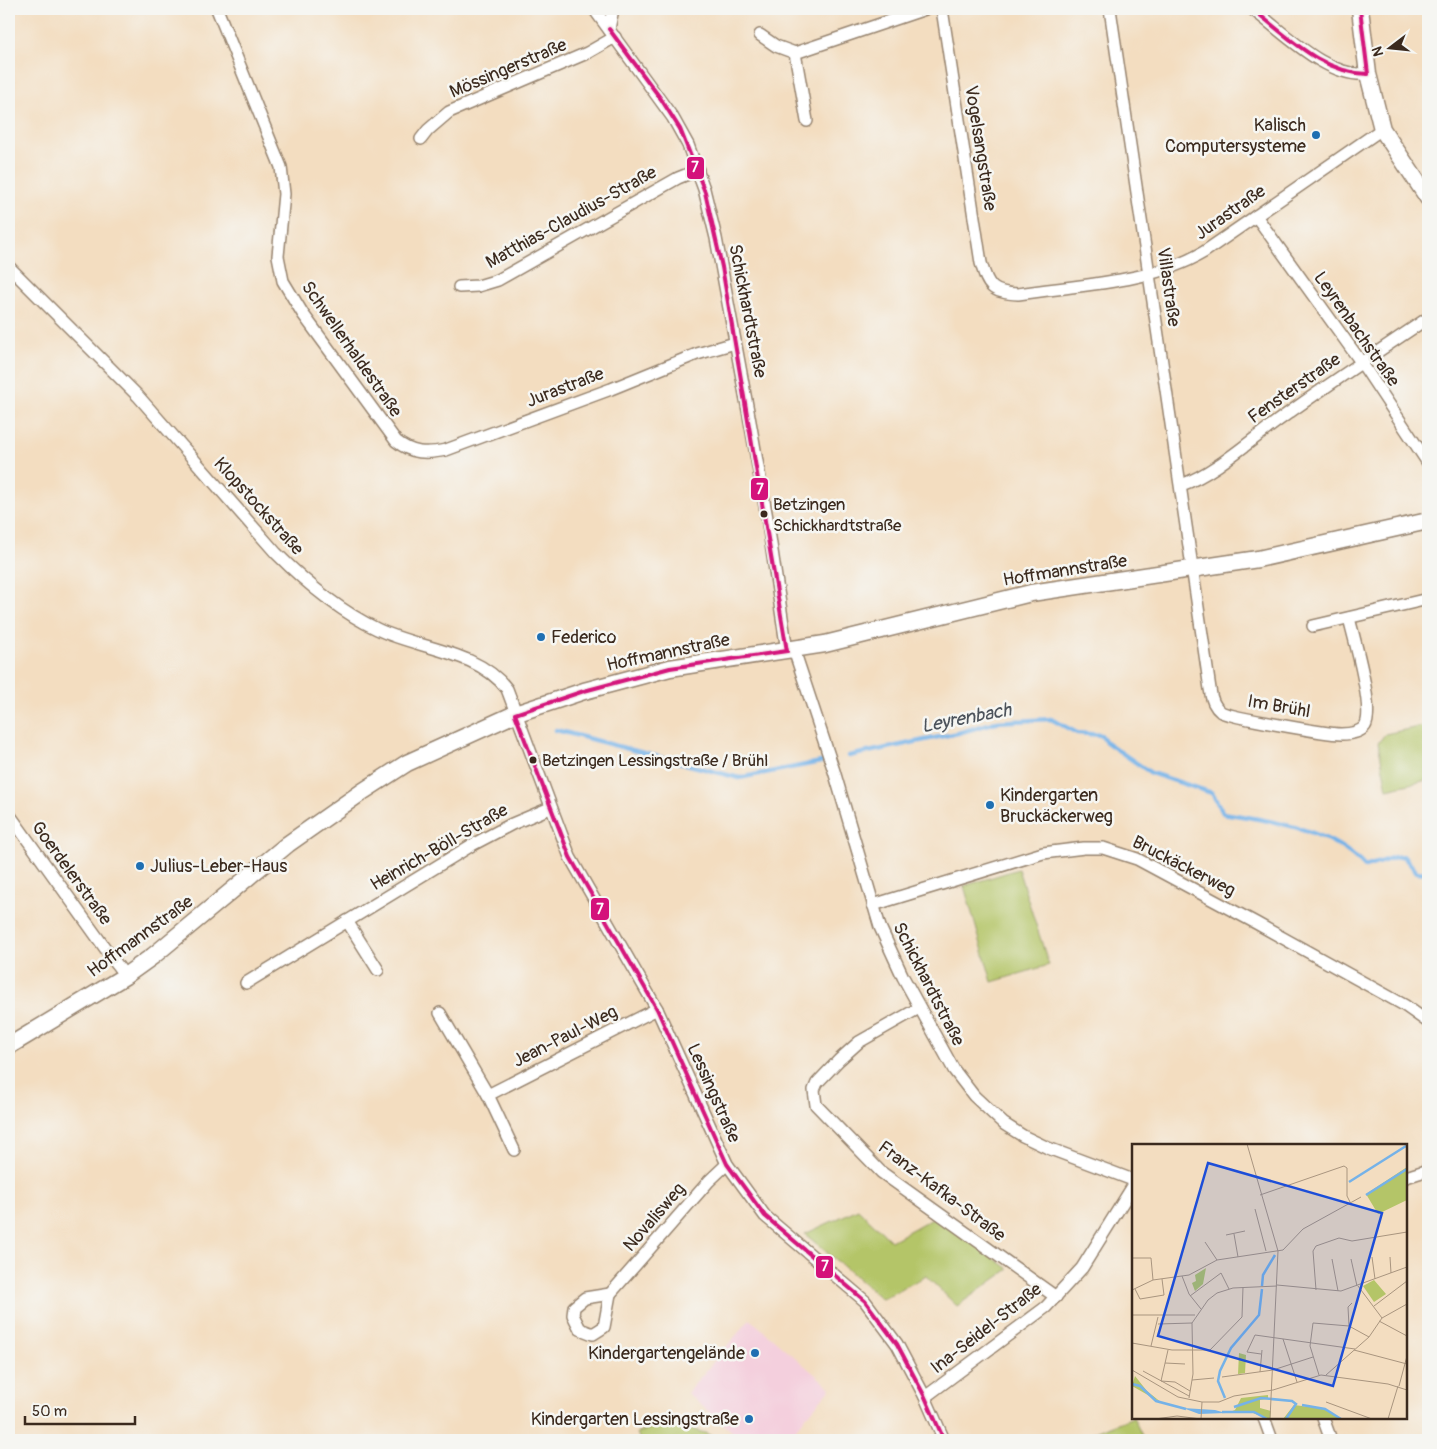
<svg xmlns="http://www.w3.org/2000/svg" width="1437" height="1449" font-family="Pangolin,sans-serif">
  <rect width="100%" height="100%" fill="#f6f6f2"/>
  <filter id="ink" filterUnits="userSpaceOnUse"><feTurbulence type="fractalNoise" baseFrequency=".02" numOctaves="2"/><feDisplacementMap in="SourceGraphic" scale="10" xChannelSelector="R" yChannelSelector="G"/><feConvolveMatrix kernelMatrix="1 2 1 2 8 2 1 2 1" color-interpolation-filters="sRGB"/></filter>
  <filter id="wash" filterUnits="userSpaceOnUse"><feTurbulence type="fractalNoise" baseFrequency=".0096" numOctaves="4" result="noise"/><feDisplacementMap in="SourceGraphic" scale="20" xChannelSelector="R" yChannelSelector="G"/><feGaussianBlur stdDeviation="1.12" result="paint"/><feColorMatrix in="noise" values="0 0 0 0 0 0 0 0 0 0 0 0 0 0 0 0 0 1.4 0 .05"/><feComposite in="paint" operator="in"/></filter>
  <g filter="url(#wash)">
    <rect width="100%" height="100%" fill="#f3ddc0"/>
    <path fill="#f4cfdd" d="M750,1319L831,1388L786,1440H742L687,1393Z"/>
    <g fill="#b4c568" stroke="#787843">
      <path d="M1428,725V780L1387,789L1378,743L1385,734Z"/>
      <path d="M1018,869L1049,965L992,982L964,886Z"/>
      <path d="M858,1209L891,1241L936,1216L1009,1269L957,1306L926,1276L882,1299L805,1234Z"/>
      <path d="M1133,1417L1144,1440H1090L1087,1435Z"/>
      <path d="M680,1426L705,1433L721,1440H640L637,1433L658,1427Z"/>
    </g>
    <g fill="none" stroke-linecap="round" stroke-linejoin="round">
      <g stroke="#75b2e8" stroke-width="4.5">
        <path d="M556,730L739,778L826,761"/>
        <path d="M849,756L958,733L996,722L1051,719L1077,733L1101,735L1106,742L1151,773L1212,793L1223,813C1272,821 1330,828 1365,867L1395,857L1403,856L1417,872L1428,873"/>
      </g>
    </g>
  </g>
  <g filter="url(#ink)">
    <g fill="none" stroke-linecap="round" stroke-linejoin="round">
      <g stroke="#97846f" stroke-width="14">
        <g id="street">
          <path d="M217,9L281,167L284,194L278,256L283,281L303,314L396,441C412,454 426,454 446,450L611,389L697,354L735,343"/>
          <path d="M594,9L673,118L688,145L704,189L716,238L751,427L768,524L787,651"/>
          <path d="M942,9L981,263C988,287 992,293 1018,294C1077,285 1152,283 1204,252L1382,129"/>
          <path d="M1110,9L1210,689C1211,698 1213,706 1221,712C1230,717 1327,734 1341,734C1349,734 1360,733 1365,726C1375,710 1354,638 1349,618"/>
          <path d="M1252,9C1283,31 1327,79 1368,74"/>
          <path d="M609,29L613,9"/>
          <path d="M760,35L776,46L795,53L925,9"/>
          <path d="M795,53L807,121"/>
          <path d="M421,139L428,130L449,112L587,53L615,37"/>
          <path d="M1256,216L1361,362L1428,463"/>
          <path d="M9,267L138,396L276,553C305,582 339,611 377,629C418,649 477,650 507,689L570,857L657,1009L727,1164L765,1216L865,1301L897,1344L925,1397L944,1440"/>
          <path d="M459,287L478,286L498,280L678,178L698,170"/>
          <path d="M1181,485C1214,474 1253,438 1283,417C1330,383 1379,351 1428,318"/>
          <path d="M1313,626L1428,599"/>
          <path d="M794,650L834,771L880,927L903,977L954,1070L974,1096L1004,1124L1023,1136L1048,1148L1133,1180"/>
          <path d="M9,814L125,976"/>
          <path d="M873,905L1043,853L1084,848H1103L1137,859L1256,923L1404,1005L1428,1022"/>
          <path d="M347,921L378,970"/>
          <path d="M246,983L472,845L512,824L550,808"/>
          <path d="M919,1008L859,1042L839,1060L817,1083L814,1090L816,1105L881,1172L1056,1297"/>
          <path d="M440,1013L488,1095L514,1150"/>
          <path d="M488,1095L657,1009"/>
          <path d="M1406,1177L1428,1170"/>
          <path d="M610,1294L709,1181L727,1164"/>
          <path d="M610,1294L604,1327L593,1334L580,1329L573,1315L574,1307L585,1298Z"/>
          <path d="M925,1397L1046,1307L1082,1268L1133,1186"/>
          <path d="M1264,1418L1272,1440"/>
          <path d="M1323,1418L1331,1440"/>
        </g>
      </g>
      <g stroke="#97846f" stroke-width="19">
        <g id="secondary">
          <path d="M1360,9L1368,74L1382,129L1428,198"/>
          <path d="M9,1046L125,976L153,956L288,844L362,792L407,763L515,714L584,691L670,668L825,644L1031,593L1258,559L1428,521"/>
        </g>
      </g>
      <use href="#street" stroke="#fff" stroke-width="11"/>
      <use href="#secondary" stroke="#fff" stroke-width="16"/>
      <g stroke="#f6f6f2" stroke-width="8">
        <g id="bus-1">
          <path d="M1252,9C1288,36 1321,73 1368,74"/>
          <path d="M1360,9L1368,74"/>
          <path d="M609,29L661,99L680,129L705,192L722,267L787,651"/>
          <path d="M515,714L570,857L657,1009L727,1164L765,1216L865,1301L897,1344L925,1397L944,1440"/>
          <path d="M515,714L584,691L670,668L787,651"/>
        </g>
      </g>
      <use href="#bus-1" stroke="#d4127b" stroke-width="4"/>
    </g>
  </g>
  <g fill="#1f6fb2" stroke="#f6f6f2" stroke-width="2">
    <circle cx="1316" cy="135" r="5"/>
    <circle cx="541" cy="637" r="5"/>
    <circle cx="990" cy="805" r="5"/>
    <circle cx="140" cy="866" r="5"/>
    <circle cx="755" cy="1353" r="5"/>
    <circle cx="749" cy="1419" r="5"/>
  </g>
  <g fill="#3b2a1e" stroke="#f6f6f2" stroke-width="2">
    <circle cx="764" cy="514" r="4.5"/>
    <circle cx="533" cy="760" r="4.5"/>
  </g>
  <g text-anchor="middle" stroke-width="5" stroke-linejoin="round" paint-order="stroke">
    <g font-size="17" fill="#3b2a1e" stroke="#f6f6f2" text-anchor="start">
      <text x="773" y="510">Betzingen<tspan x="773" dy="21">Schickhardtstraße</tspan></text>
      <text x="542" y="766">Betzingen Lessingstraße / Brühl</text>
    </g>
    <g font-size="18" fill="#3b2a1e" stroke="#f6f6f2">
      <text transform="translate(508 68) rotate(-23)" y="6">Mössingerstraße</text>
      <text transform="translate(981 148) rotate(81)" y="6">Vogelsangstraße</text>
      <text transform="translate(1230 212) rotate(-35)" y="6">Jurastraße</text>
      <text transform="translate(571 217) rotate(-29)" y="6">Matthias-Claudius-Straße</text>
      <text transform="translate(1169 287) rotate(82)" y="6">Villastraße</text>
      <text transform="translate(748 311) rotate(79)" y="6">Schickhardtstraße</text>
      <text transform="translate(1357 329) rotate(55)" y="6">Leyrenbachstraße</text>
      <text transform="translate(352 349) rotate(55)" y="6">Schwellerhaldestraße</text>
      <text transform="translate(565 387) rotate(-21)" y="6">Jurastraße</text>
      <text transform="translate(1294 388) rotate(-35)" y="6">Fensterstraße</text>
      <text transform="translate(259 506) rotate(48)" y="6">Klopstockstraße</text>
      <text transform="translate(1065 570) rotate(-9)" y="6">Hoffmannstraße</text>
      <text transform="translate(668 652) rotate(-12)" y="6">Hoffmannstraße</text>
      <text transform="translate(1279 706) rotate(10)" y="6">Im Brühl</text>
      <text transform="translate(439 847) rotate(-30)" y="6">Heinrich-Böll-Straße</text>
      <text transform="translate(1184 866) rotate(27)" y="6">Bruckäckerweg</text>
      <text transform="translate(72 873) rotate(54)" y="6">Goerdelerstraße</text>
      <text transform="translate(140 936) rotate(-36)" y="6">Hoffmannstraße</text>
      <text transform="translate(929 984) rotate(63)" y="6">Schickhardtstraße</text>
      <text transform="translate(565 1036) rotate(-27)" y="6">Jean-Paul-Weg</text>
      <text transform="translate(714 1093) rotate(66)" y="6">Lessingstraße</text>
      <text transform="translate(942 1191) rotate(37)" y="6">Franz-Kafka-Straße</text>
      <text transform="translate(654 1217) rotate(-49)" y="6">Novalisweg</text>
      <text transform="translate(986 1328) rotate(-38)" y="6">Ina-Seidel-Straße</text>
    </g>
    <g font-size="18" fill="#3b2a1e" stroke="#f6f6f2" text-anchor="end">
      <text x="1306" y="131">Kalisch<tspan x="1306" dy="21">Computersysteme</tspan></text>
      <text x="551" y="643" text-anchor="start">Federico</text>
      <text x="1000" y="801" text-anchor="start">Kindergarten<tspan x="1000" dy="21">Bruckäckerweg</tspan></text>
      <text x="150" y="872" text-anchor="start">Julius-Leber-Haus</text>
      <text x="745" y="1359">Kindergartengelände</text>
      <text x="739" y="1425">Kindergarten Lessingstraße</text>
    </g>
    <g font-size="19" font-style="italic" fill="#4c535b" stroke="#f6f6f2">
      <text transform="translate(966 717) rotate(-11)" y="7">Leyrenbach</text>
    </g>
  </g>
  <g transform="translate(1132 1144)">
    <rect width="275" height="275" fill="#f3ddc0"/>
    <path d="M275,23V56L246,70L234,50ZM74,124L71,140L63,147L60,139L64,137L63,131ZM242,136L254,150L242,158L231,142ZM107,209L114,211L113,229L106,230ZM3,232L15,247L30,259L0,242ZM136,251V255L128,256V264L139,267L138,275L118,268L95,269L103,266L109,254ZM162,261L193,265L209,275H151Z" fill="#b4c568"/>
    <path d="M51,264L83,266L94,269L67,270Z" fill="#75b2e8"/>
    <path fill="none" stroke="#75b2e8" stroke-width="2.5" d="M217,38L274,2M234,51L275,25M130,142L131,131L143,111M0,240L8,242L24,257L54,265M93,254L86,237L88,227L99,204L127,171L130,145M170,261L193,265L209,275M102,263L129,254L160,257L164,260L154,275M90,268H122L135,275"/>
    <path fill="none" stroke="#a9957f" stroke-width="1" d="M115,0L146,107L138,275M128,51L212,22L215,24V52L219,60M123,65L134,107M102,90L106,113M94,91L113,87M73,98L85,116M240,113L243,135M258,113L259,129M0,114H19L21,136M200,115L206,147M219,115L225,142M50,132L57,150L69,165M145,141L209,147L275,123M226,142L250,174M3,145L8,155L32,151L30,135M0,146L21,136L57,131L85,116L151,106L171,85L229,53M184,146L181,107L184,102L207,94L220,97L275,88M58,152L89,129L97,145M242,162L275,137M0,171H63M247,177L275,192M26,180L60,179M217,182L216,163L220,159M151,195L165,238M0,199L40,206H78L110,173L111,143M19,202L26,173M36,206L29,237L43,238L58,247M222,206L275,220M129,210L115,208L123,191L223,205M33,219L53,220M0,226L46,253L70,258L69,275M11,227L57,252M128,228L130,206M187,231L178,202L181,179L217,182L237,193M194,231L237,193L250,174L275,160M90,233L141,226L181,213M60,236L82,234M267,242L275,212M57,254L61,230L60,179L76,156L85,149L101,144L145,142M70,258H87L102,252L141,246L189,231L256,240L275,246M194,258L240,275M23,275L45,272L69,275M256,275L266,242"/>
    <path fill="#1d4ed8" fill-opacity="0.15" stroke="#1d4ed8" stroke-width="2.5" d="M76,19L250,69L201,242L26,192Z"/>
    <rect width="275" height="275" fill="none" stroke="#3b2a1e" stroke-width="2.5"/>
  </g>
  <g stroke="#f6f6f2" stroke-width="2">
    <rect x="686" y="156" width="19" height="24" rx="5" fill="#d4127b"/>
    <rect x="750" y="477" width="19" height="24" rx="5" fill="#d4127b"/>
    <rect x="590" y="897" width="20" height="24" rx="5" fill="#d4127b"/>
    <rect x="815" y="1255" width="19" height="24" rx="5" fill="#d4127b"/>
  </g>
  <g font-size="14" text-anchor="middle" font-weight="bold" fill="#fff">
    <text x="695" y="172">7</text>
    <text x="760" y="494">7</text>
    <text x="600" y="914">7</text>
    <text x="825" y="1271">7</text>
  </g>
  <rect width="1437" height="1449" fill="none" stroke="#f6f6f2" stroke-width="30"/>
  <g transform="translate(1390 48) rotate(254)" stroke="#f6f6f2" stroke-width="4" paint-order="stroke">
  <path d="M0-4L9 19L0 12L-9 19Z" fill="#3b2a1e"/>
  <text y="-8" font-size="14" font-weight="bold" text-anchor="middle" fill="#3b2a1e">N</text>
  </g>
  <path d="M25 1416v8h110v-8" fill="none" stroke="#3b2a1e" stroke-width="2.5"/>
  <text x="32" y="1416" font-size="15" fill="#3b2a1e" stroke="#f6f6f2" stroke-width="4" paint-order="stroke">50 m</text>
</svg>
